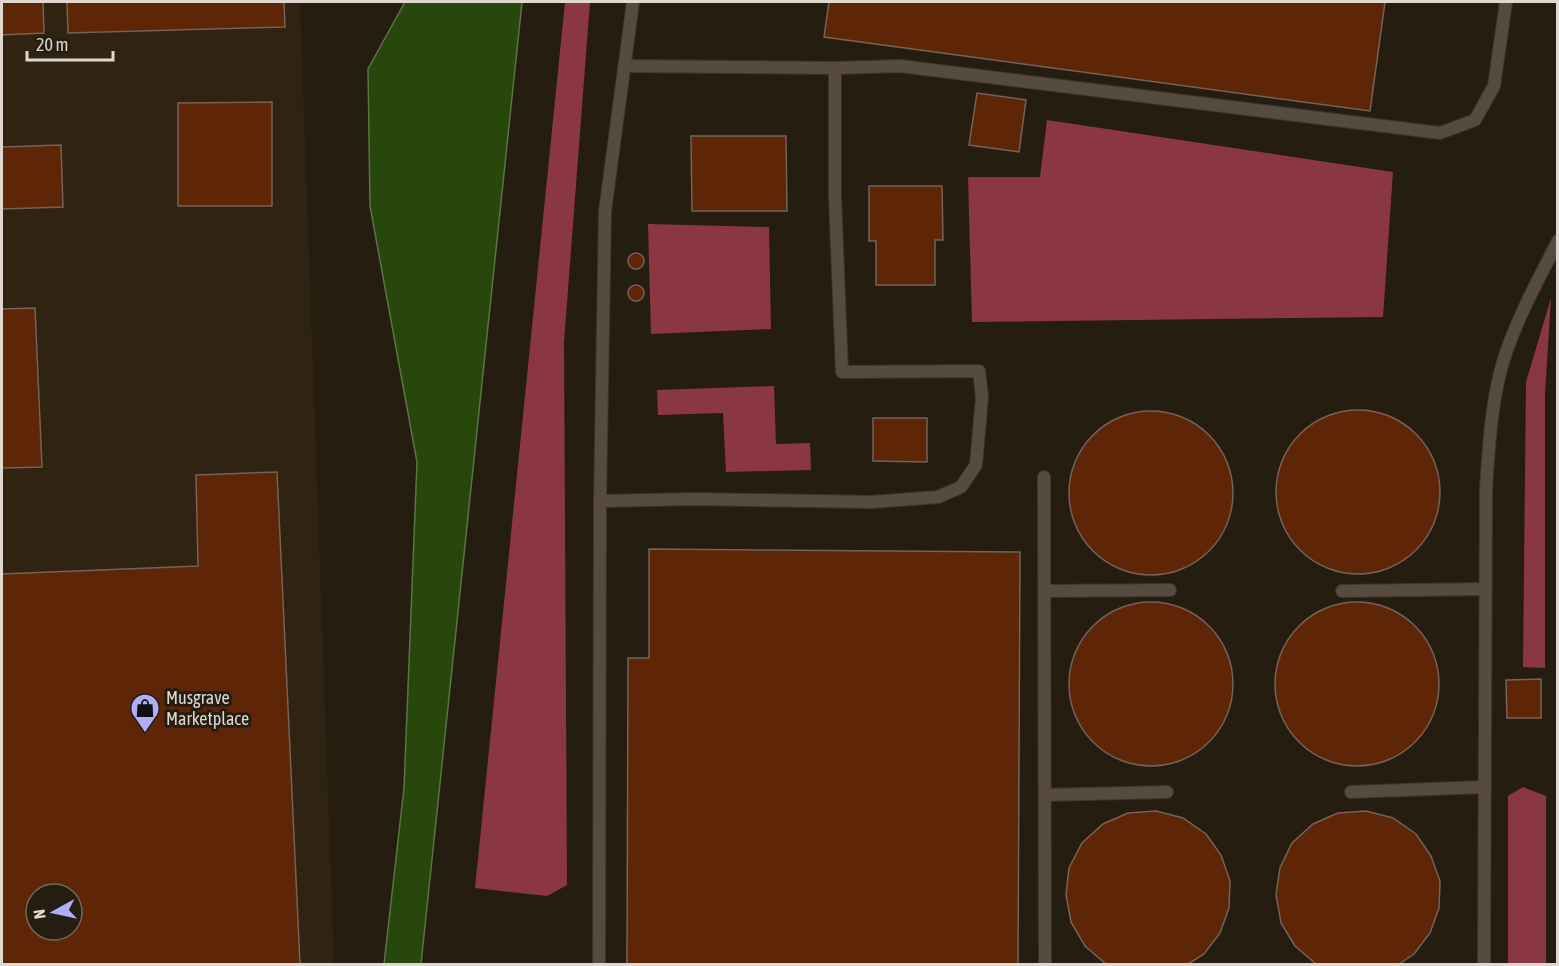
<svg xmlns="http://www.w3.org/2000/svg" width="1559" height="966" font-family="'Asap Condensed',sans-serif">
  <rect width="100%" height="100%" fill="#261d11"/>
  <path fill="#302311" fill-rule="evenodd" d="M2,2H300L334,964H2ZM36,894H72V930H36Z"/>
  <g fill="#8b3743">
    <path d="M565,2H590L564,342L567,885L547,896L475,888Z"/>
    <path d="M1047,120L1393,172L1383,317L972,322L968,177H1040Z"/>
    <path d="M648,224L769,227L771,329L651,334Z"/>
    <path d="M1551,298L1545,393V668L1523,667L1526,382Z"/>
    <path d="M774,386L776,444L810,443L811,470L726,472L723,413L658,415L657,390Z"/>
    <path d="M1523,787L1546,796V964H1508V796Z"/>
  </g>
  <path fill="#27470c" stroke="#5e7247" stroke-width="1.5" d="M405,2H522L421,964H384L404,788L417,462L370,206L368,69Z"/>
  <g fill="#5e2506" stroke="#74625b" stroke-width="1.5" fill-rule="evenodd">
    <path d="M2,2H43L44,33L2,35Z"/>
    <path d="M67,2H284L285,27L68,33Z"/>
    <path d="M829,2H1385L1370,111L824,37Z"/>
    <path d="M977,93L1026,100L1019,152L969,145Z"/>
    <path d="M272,102V206H178V103Z"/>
    <path d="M691,136H786L787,211H692Z"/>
    <path d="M61,145L63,207L2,209V147Z"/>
    <path d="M869,186H942L943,240H935V285H876V241H869Z"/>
    <circle cx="636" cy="261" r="8"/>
    <circle cx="636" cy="293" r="8"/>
    <path d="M35,308L42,467L2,468V309Z"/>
    <circle cx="1358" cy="492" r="82"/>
    <circle cx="1151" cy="493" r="82"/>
    <path d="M873,418H927V462L873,461Z"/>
    <path d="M277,472L300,964H2V574L198,566L196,475ZM36,894H72V930H36Z"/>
    <path d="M649,549L1020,552L1018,964H627L628,658H649Z"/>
    <circle cx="1357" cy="684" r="82"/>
    <circle cx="1151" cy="684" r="82"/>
    <path d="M1541,679V718H1507L1506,680Z"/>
    <path d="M1156,811L1183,818L1206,834L1221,855L1230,881L1229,908L1220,933L1204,954L1188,964H1106L1085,946L1071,922L1066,895L1069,868L1082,843L1103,824L1128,813Z"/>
    <path d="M1366,811L1393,818L1416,834L1431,856L1440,881L1439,908L1430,933L1414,954L1399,964H1316L1295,946L1281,923L1276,895L1280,868L1292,843L1313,824L1338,813Z"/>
  </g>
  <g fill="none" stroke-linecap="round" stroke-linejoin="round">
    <g stroke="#3d352f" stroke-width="14">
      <g id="service">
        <path d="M624,66L835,68L900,66L1440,133L1475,120L1494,86L1506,2"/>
        <path d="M1044,477L1045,964"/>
        <path d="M600,501L696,499L872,502L938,497L961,487L976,465L982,397L979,371L842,372L835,197V68"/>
        <path d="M1045,591L1170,590"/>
        <path d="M1342,591L1486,589"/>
        <path d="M1351,792L1485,787"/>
        <path d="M1045,795L1167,792"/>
        <path d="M599,964L600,501L605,211L633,2"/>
        <path d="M1484,964L1486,489C1489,446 1491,403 1503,362C1515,322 1539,278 1558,241"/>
      </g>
    </g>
    <use href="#service" stroke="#564b3e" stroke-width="12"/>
  </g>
  <defs>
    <g id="shop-pin" transform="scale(1.5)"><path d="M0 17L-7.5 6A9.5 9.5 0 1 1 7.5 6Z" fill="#aeaefa" stroke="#261d11"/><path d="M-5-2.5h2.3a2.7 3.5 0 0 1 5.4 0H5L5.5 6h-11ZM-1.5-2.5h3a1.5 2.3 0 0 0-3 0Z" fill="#111"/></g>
  </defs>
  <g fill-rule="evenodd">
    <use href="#shop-pin" x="145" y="708"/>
  </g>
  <g text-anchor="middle" stroke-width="6" stroke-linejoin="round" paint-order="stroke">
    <g font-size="18" fill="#ded8d0" stroke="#261d11" text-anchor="start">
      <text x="166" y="704">Musgrave<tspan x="166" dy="21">Marketplace</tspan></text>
    </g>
  </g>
  <rect width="1559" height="966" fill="none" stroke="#ded8d0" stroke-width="6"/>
  <g transform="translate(54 912) rotate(262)"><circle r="28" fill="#261d11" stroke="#70685d" stroke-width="1.5"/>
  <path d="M0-4.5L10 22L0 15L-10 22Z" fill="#aeaefa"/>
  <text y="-9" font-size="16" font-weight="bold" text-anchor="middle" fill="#ded8d0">N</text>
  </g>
  <path d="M27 51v9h86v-9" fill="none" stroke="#ded8d0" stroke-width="3"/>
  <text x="36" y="51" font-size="18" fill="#ded8d0" stroke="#261d11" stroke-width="4.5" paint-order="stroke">20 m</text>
</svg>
